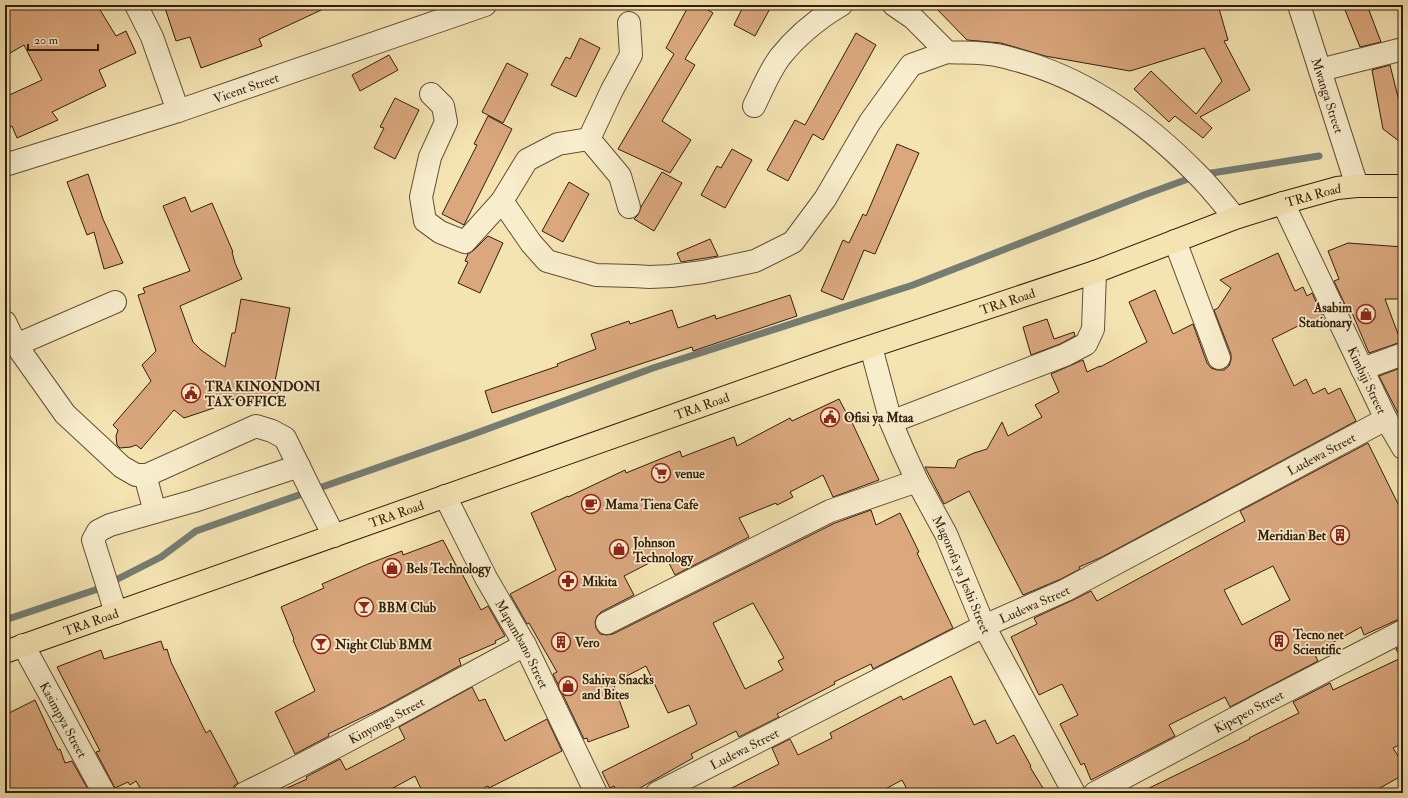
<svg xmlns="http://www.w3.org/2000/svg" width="1408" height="798" font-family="'IM FELL Double Pica',serif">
  <rect width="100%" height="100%" fill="#f4e4b2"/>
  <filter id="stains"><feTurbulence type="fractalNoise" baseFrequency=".005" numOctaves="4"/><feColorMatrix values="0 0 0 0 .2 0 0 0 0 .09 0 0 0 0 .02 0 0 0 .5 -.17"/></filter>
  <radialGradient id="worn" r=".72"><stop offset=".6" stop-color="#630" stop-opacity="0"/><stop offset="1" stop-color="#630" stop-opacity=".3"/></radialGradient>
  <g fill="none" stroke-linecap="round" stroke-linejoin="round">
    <path stroke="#757d72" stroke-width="7" d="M5,620L98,589L161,557L196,531L471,435L653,368L913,285L1144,195L1199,175L1319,156"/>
  </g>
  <g fill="#dba87e" stroke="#331e0a" fill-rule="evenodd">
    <path d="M5,5H97L116,36L126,31L136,53L99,70L106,86L52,112L58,120L17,138L12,126L5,129V97L42,80L24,45L5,56Z"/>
    <path d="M164,5H332L259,39L262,46L201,68L190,37L176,41Z"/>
    <path d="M689,5H700L713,13L685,59L695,65L662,121L691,140L670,173L618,149L674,54L666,48Z"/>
    <path d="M744,5H772L755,36L734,25Z"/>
    <path d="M933,5H1218L1228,40L1224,41L1250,90L1200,117L1212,128L1203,138L1175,116L1169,122L1134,89L1151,71L1196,114L1222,81L1204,48L1130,71L1045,56L1001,43L967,40Z"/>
    <path d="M1343,5H1367L1381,42L1360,47Z"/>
    <path d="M856,33L876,45L823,140L813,134L788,181L767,170L795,120L805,125Z"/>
    <path d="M580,38L600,48L576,97L551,85L566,57L570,59Z"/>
    <path d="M389,55L398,70L360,91L352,75Z"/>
    <path d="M507,63L528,74L503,123L482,112Z"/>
    <path d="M1390,65L1403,117V144L1383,129L1372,70Z"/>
    <path d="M395,98L419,110L395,159L374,148L384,128L380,127Z"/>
    <path d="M488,116L512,129L464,225L442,214L477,145L474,144Z"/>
    <path d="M897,144L919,153L875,254L864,250L843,300L821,291L843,240L849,243L863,214L866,216Z"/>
    <path d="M732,149L752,160L725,208L701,195L717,166L721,168Z"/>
    <path d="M662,172L682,183L654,231L634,219L638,215L641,207Z"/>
    <path d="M88,174L103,219L123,263L104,269L94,232L87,235L67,182Z"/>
    <path d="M569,182L589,194L563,242L542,231Z"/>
    <path d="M185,197L191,212L212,203L233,252H232L235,263L242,279L180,306L193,342L201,350L225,367L232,333H235L241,299L290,308L275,381L280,390L273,398L266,400L265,404L217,397L214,408L184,418L174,410L141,449L136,445L131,447L120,448L117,445L116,436L118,430L113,425L151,381L142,365L156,351L138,295L145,293L143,288L190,271L163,206Z"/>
    <path d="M488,236L503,243L480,293L458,283L468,262L465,261L468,254L474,250Z"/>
    <path d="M710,239L718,256L681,262L677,253Z"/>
    <path d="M1348,243L1403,247V299H1385L1401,342L1369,353L1350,308L1347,309L1334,281L1339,279L1328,251Z"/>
    <path d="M1278,253L1295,291L1303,287L1307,296L1312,293L1325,321L1313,327L1310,320L1272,339L1294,386L1306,379L1313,394L1325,388L1328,394L1340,388L1356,421L1102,557L1079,567L1080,569L1061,579L1023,595L969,491L944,504L925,467L955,468L958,460L974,453L987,449L1002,422L1008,436L1042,417L1035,405L1059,392L1051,374L1083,360L1087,372L1100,366V367L1147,342L1129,302L1155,290L1173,334L1193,324L1207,363L1211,368L1217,370H1224L1229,366L1231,360V354L1214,310L1218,308L1231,288L1220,280Z"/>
    <path d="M790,295L797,316L693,351L692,347L492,413L485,391L558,366L557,364L596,349L591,334L629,321L630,324L672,310L678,328L715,315L716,319Z"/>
    <path d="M1047,319L1054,339L1074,332L1075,336L1060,344L1031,355L1023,327Z"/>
    <path d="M1403,367V423L1379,376Z"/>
    <path d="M839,399L848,416H849L879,480L833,497L823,475L790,492L793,497L777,505L776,503L739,518L749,537L675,575L665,555L624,576L634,595L601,612L597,616L595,622L596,628L600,634L607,635L613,634L835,523L871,510L876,525L900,513L919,552L917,553L953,628L873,669L871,664L834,682L835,684L777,714L779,717L739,737L736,731L691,754L693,758L631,793H618L614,786L610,788L602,772L697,724L689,705L668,713L646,666L613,683L629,727L588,742L587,738L584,739L553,674L557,672L529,623L527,624L510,594L556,570L531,513L568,496V497L625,470L626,473L680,451L682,457L734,437L737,446L790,418L792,421ZM753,603L784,658L778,661L783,670L745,689L713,623Z"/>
    <path d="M1368,443L1403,514V619L1397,620L1364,635L1361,627L1314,653L1318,661L1230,707L1225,697L1169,725L1175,736L1091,780L1084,763L1081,765L1060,724L1078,715L1062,684L1039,695L1011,637L1037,624L1034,618L1071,601L1091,591L1097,601L1245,521L1240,511ZM1273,566L1290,600L1242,625L1224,590Z"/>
    <path d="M443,540L457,567L458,566L481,610L488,606L505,636L495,641L496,643L459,659L461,665L386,706L328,734L329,736L295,754L275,712L315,691L293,640L294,639L281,607L324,588L322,584L368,564L402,551L403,555Z"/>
    <path d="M161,641L164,650L167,649L171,662L206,733L210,730L238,783L234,786L233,793H143L136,781L130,785L128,782L115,788L96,752L100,751L57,667L101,650L104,659Z"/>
    <path d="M1403,645V743L1393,748L1403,764V775L1371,793H1139L1250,739L1249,738L1299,713L1293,702L1330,683L1333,690L1401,658L1396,649Z"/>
    <path d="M951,676L974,725L985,720L997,744L1014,735L1031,766L1030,767L1046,793H909L902,780L878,793H722L779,764L772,748L790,739L798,755L832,738L830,733L901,696L903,700Z"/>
    <path d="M472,687L479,701L485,699L505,741L547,719L562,751L489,788L488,786L474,793H423L415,776L384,793H276L307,779L306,777L340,759L346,770L405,739L399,727Z"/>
    <path d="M35,700L58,750L60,749L65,763L72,761L90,793H5V715Z"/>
  </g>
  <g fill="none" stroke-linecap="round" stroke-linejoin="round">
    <g stroke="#635034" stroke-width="24">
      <g id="minor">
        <path d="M136,5L152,37L178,111"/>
        <path d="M894,5L913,18L947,52C963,53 980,52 996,55C1003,56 1010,58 1016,60C1086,78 1147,123 1197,174C1211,188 1223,203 1235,218"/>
        <path id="s1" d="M1299,5L1357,186"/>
        <path d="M1320,70L1403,49"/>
        <path d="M431,94L443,106L446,122L430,157L421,197L425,221L440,232L465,242L502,201L527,160L558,144L589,139"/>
        <path d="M754,106C762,90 769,72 780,57C796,37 819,18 841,5"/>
        <path id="s2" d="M5,165L178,111L485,5"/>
        <path d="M502,201L531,243L547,261L596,275L633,276L650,277L671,276L703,272L755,261L793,242L825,199L870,122L911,65L947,52"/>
        <path id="s3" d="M1283,203L1386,419L1403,448"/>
        <path d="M629,207L620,176L589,139L612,90L631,55L629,23"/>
        <path d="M1175,241L1219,358"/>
        <path d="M5,322L16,345L65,414L122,467L136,475H147L256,426L272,431L285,438L311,491L334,536"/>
        <path d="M16,345L115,302"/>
        <path id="s4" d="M871,347L891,422L902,448L917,481L946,534L984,626L1074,793"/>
        <path d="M1362,369L1403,354"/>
        <path d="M891,422L1065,355L1086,344L1093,329L1095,272"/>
        <path d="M145,475L155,512L194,501L299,466"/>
        <path id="s5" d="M445,496L486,578L525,645L596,793"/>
        <path d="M116,613L93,540L98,531L110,525L155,512"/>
        <path d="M607,623L830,511L917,481"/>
        <path id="s6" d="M23,645L104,793"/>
        <path id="s7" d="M245,793C341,747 432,694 525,645"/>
        <path id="s8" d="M657,793L984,626L1066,590L1386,419"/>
        <path id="s9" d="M1095,793L1271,699L1403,631"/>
      </g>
    </g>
    <g stroke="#331e0a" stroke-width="24">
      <g id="major">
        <path id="s10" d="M5,652L839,357L1095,272L1235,218L1283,203L1337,188L1357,186H1403"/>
      </g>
    </g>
    <use href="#minor" stroke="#f8edcd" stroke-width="22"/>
    <use href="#major" stroke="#f4e4b2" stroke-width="22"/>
  </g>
  <defs>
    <g id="shop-ring" transform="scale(1)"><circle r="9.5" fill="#f8edcd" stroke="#8f2418" stroke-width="1.5"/><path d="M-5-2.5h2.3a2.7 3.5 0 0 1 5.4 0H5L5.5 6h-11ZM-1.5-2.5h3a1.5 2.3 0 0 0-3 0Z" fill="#8f2418"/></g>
    <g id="civic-ring" transform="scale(1)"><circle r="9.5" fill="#f8edcd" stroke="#8f2418" stroke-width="1.5"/><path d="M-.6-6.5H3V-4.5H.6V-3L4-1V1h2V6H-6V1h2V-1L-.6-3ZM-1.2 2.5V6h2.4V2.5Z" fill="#8f2418"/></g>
    <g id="supermarket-ring" transform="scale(1)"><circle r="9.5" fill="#f8edcd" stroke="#8f2418" stroke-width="1.5"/><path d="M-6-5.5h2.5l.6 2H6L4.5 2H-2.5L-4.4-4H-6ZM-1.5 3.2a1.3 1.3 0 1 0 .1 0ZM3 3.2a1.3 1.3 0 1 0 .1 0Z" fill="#8f2418"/></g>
    <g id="cafe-ring" transform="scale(1)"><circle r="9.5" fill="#f8edcd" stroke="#8f2418" stroke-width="1.5"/><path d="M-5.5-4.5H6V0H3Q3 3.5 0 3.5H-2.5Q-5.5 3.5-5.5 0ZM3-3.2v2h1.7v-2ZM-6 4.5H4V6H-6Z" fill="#8f2418"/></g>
    <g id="building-ring" transform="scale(1)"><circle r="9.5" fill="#f8edcd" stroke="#8f2418" stroke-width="1.5"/><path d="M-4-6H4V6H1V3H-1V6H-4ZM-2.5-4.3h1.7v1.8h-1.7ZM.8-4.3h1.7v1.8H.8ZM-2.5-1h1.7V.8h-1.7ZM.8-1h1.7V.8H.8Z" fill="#8f2418"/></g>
    <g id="pharmacy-ring" transform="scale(1)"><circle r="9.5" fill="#f8edcd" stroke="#8f2418" stroke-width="1.5"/><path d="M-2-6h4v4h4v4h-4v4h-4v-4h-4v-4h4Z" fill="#8f2418"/></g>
    <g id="bar-ring" transform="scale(1)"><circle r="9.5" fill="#f8edcd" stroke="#8f2418" stroke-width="1.5"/><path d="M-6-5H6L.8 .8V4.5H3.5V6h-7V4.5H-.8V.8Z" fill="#8f2418"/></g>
  </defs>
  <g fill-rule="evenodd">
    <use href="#shop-ring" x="1366" y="314"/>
    <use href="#civic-ring" x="191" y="393"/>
    <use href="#civic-ring" x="830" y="417"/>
    <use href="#supermarket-ring" x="661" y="473"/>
    <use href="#cafe-ring" x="591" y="504"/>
    <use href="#building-ring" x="1340" y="535"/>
    <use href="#shop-ring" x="619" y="549"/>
    <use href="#shop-ring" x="392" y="568"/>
    <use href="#pharmacy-ring" x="568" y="581"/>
    <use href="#bar-ring" x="364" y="607"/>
    <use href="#building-ring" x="1279" y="641"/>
    <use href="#building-ring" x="561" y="642"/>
    <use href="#bar-ring" x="321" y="644"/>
    <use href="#shop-ring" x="568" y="686"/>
  </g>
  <g text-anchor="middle" stroke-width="3.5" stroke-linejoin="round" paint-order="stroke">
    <g font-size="13" fill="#331e0a" stroke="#f8edcd">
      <text dy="5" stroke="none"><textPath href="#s2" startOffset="253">Vicent Street</textPath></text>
      <text dy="5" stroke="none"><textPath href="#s1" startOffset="95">Mwanga Street</textPath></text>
      <text dy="5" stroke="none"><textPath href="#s10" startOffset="1386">TRA Road</textPath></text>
      <text dy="5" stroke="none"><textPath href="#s10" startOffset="1062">TRA Road</textPath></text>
      <text dy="5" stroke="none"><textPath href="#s3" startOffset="196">Kimbiji Street</textPath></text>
      <text dy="5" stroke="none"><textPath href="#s10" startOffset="739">TRA Road</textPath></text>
      <text dy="5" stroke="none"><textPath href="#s8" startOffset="746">Ludewa Street</textPath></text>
      <text dy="5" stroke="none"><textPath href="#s10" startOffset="415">TRA Road</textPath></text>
      <text dy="5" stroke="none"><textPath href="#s4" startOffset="246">Magorofa ya Jeshi Street</textPath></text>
      <text dy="5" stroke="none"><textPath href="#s8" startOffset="422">Ludewa Street</textPath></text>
      <text dy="5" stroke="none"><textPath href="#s10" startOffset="91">TRA Road</textPath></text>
      <text dy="5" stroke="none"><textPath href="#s5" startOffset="167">Mapambano Street</textPath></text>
      <text dy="5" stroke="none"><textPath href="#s9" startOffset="174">Kipepeo Street</textPath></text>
      <text dy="5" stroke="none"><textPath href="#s6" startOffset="85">Kasimpya Street</textPath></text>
      <text dy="5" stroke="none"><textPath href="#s7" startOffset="159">Kinyonga Street</textPath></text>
      <text dy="5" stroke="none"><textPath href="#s8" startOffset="98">Ludewa Street</textPath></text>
    </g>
    <g font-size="13" font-weight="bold" fill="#331e0a" stroke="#f8edcd" text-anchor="start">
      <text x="1352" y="312" text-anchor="end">Asabim<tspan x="1352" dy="15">Stationary</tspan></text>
      <text x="205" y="391">TRA KINONDONI<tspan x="205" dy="15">TAX OFFICE</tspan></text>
      <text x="844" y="422">Ofisi ya Mtaa</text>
      <text x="675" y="478">venue</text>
      <text x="605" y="509">Mama Tiena Cafe</text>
      <text x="1326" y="540" text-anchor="end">Meridian Bet</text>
      <text x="633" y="547">Johnson<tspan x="633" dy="15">Technology</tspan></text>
      <text x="406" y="573">Bels Technology</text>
      <text x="582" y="586">Mikita</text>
      <text x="378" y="612">BBM Club</text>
      <text x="1293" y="639">Tecno net<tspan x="1293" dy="15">Scientific</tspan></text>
      <text x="575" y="647">Vero</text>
      <text x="335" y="649">Night Club BMM</text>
      <text x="582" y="684">Sahiya Snacks<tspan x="582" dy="15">and Bites</tspan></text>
    </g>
  </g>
  <rect width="1408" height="798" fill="none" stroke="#f4e4b2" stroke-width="20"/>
  <rect x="6" y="6" width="1396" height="786" fill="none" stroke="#331e0a" stroke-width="2"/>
  <rect x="10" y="10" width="1388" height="778" fill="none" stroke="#331e0a"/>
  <path d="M28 44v6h70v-6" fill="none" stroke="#331e0a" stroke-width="2"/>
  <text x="34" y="44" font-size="12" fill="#331e0a" stroke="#f8edcd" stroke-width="3" paint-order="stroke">20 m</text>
  <rect width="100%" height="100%" filter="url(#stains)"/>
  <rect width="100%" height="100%" fill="url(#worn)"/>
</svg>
